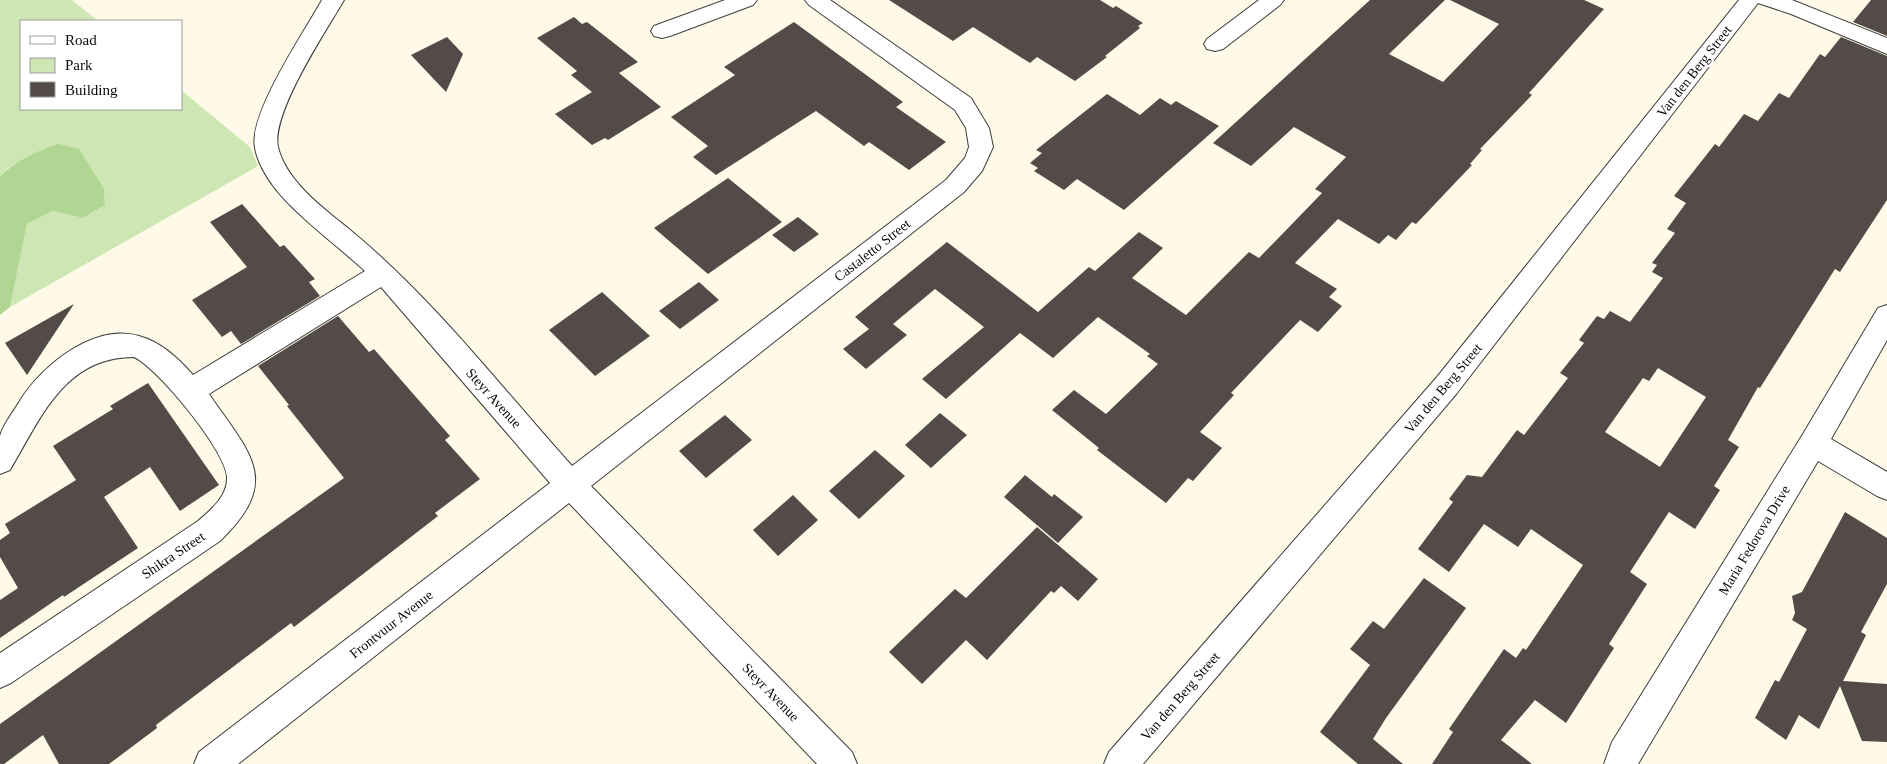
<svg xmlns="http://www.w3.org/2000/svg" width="1887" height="764" font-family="Georgia,serif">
  <rect width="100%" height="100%" fill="#fefae7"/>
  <path fill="#cde6b3" d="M0,0H72L98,21H21V109H181V90L250,147L258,166L10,307L27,224L53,211L83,218L105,205L104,189L45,148L7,169L0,176Z"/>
  <path fill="#b1d693" d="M58,144L79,149L104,189L105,205L83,218L53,211L27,224L10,307L0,315V176C15,162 38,150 58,144Z"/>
  <g fill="#524b47" fill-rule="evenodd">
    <path d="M889,0H1100L1113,8L1116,6L1143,23L1138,26L1140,28L1105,56L1107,57L1075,81L1037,57L1030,63L973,27L953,41Z"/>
    <path d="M1370,0H1445L1389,54L1443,82L1499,24L1450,0H1584L1604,9L1529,93L1532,95L1480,149L1482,150L1470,164L1472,165L1416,224L1412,222L1396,240L1388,235L1379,244L1338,219L1295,263L1337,289L1329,297L1342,306L1318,332L1300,320L1231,393L1234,395L1200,432L1222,448L1193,481L1188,478L1166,503L1097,450L1099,448L1052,410L1074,390L1106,414L1158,364L1147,356L1150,354L1098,317L1053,358L1020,333L946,399L922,379L984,327L935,289L893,324L907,335L866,369L843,349L869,329L855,317L947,242L1038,312L1089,267L1095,271L1139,232L1163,248L1132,278L1186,315L1249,252L1259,258L1322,193L1315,189L1346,157L1294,127L1251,166L1213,143Z"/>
    <path d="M1871,0H1887V36L1853,22Z"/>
    <path d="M574,17L582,24L587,22L638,62L619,73L661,107L608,140L605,138L592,145L555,114L592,92L571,75L577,71L537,38Z"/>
    <path d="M794,22L903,102L896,107L946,142L909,170L869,142L864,146L816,111L716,175L693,157L708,146L671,117L735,75L724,67Z"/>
    <path d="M447,37L463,54L446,92L411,55Z"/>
    <path d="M1841,37L1887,56V200L1840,272L1835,269L1760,388L1758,387L1728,440L1739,447L1714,486L1720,490L1695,529L1669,512L1630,572L1647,584L1609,644L1614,648L1566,723L1535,700L1501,740L1532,764H1432L1453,732L1449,729L1504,649L1516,658L1523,648L1526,650L1583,565L1531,529L1518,547L1484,524L1449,572L1418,549L1453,502L1449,499L1467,475L1482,477L1517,430L1524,435L1568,378L1560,373L1584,343L1579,340L1597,316L1604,319L1610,311L1630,322L1663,278L1652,272L1657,265L1652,263L1675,233L1667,229L1686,203L1674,196L1715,144L1719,147L1744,114L1758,121L1779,93L1789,98L1820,54L1825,57ZM1658,368L1706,397L1660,467L1605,432L1643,378L1649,381Z"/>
    <path d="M1107,94L1140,115L1160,98L1171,105L1176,101L1219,126L1124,210L1077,179L1064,190L1034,171L1038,168L1030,163L1042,153L1036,150Z"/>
    <path d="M728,178L782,222L708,274L654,228Z"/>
    <path d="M242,204L280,247L284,245L315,279L309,282L320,296L241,344L231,331L222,337L192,300L247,267L210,222Z"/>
    <path d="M798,217L819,234L794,252L772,235Z"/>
    <path d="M699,282L719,300L680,329L659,311Z"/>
    <path d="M602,292L650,336L595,376L549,330Z"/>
    <path d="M74,304L27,375L5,343Z"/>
    <path d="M338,316L369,352L374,349L450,436L445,440L480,479L435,513L438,516L354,581L294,627L291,623L156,725L157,728L109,764H59L43,735L4,764H0V724L344,478L287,406L289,405L258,366Z"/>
    <path d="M148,383L219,485L180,511L150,467L104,497L138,548L64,597L63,595L0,638V600L18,588L0,557V540L10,533L5,524L76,480L53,446L113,409L110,406Z"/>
    <path d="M940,413L967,435L931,468L905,445Z"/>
    <path d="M725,415L752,440L706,478L679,451Z"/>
    <path d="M875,450L905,476L859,519L829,491Z"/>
    <path d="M1025,475L1052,497L1054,494L1083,517L1058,543L1004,497Z"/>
    <path d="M793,495L818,520L778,556L753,530Z"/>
    <path d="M1845,512L1887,538V584L1861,632L1866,635L1843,681L1887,684V742L1862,741L1840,686L1819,729L1799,715L1786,740L1755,718L1775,680L1779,682L1807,629L1792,620L1795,613L1792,596L1802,592Z"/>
    <path d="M1037,527L1098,579L1078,601L1061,586L1054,593L1051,591L987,660L966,640L922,684L889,652L955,589L966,598Z"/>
    <path d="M1424,578L1466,608L1386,718L1373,739L1403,764H1358L1320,732L1370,665L1350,649L1373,621L1384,629Z"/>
  </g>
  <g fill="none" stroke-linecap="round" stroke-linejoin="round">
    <g stroke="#3d3d3d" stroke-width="2">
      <g id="minor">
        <path d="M322,0H344C326,31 271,113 278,147C286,181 323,208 349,229C433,298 500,386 572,466L946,180L965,158L969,147L966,128L955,110L809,5L805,0H830L971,98L989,128L993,147L982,171L964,192L591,486L852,752L857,764H817L569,503L238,764H194L199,752L550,483L381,287L209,394C250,454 283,480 220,541L11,683L0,688V653L198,521C211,510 228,496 227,477C226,451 158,368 134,357C64,357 41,418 10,470L0,474C0,462 0,447 0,436C3,424 15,410 21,399C43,365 94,323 139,336C161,342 178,358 193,375L365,271C341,249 314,229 290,205C275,190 259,169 255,148C248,114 305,31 322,0Z"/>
        <path d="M725,0H757L753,5L670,36L662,38L654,36L651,31L654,26Z"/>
        <path d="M1259,0H1284L1280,5L1223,49L1215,51L1207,49L1204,44L1207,39Z"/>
        <path d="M1739,0H1792L1887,38V54L1791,14L1758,3L1457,393L1143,764H1104L1109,752L1437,377Z"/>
        <path d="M1887,305V340L1831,439L1887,472V500L1877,496L1818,461L1638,764H1604L1612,742L1803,434L1878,308Z"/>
      </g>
    </g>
    <use href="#minor" fill="#fff" fill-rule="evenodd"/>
  </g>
  <g text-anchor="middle" stroke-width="5" stroke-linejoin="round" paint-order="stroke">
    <g font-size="14" fill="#0a0a0a" stroke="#fff">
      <text transform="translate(1694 71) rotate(-52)" y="5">Van den Berg Street</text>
      <text transform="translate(872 250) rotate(-38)" y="5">Castaletto Street</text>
      <text transform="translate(1443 388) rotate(-50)" y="5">Van den Berg Street</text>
      <text transform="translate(494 398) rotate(48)" y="5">Steyr Avenue</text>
      <text transform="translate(1754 540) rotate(-59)" y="5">Maria Fedorova Drive</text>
      <text transform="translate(173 555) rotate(-34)" y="5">Shikra Street</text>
      <text transform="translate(391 624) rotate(-38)" y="5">Frontvuur Avenue</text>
      <text transform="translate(771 692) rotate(46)" y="5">Steyr Avenue</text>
      <text transform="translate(1180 696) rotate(-49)" y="5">Van den Berg Street</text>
    </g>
  </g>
  <rect x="20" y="20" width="162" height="90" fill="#ffffff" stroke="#9d9d9d"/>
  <rect x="30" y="36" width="25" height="8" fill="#ffffff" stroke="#9d9d9d"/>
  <text x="65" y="45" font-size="15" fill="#0a0a0a">Road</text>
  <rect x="30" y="58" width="25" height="15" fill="#cde6b3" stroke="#9d9d9d"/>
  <text x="65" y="70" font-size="15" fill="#0a0a0a">Park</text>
  <rect x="30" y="82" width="25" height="15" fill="#524b47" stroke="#9d9d9d"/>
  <text x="65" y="95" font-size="15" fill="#0a0a0a">Building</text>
</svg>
